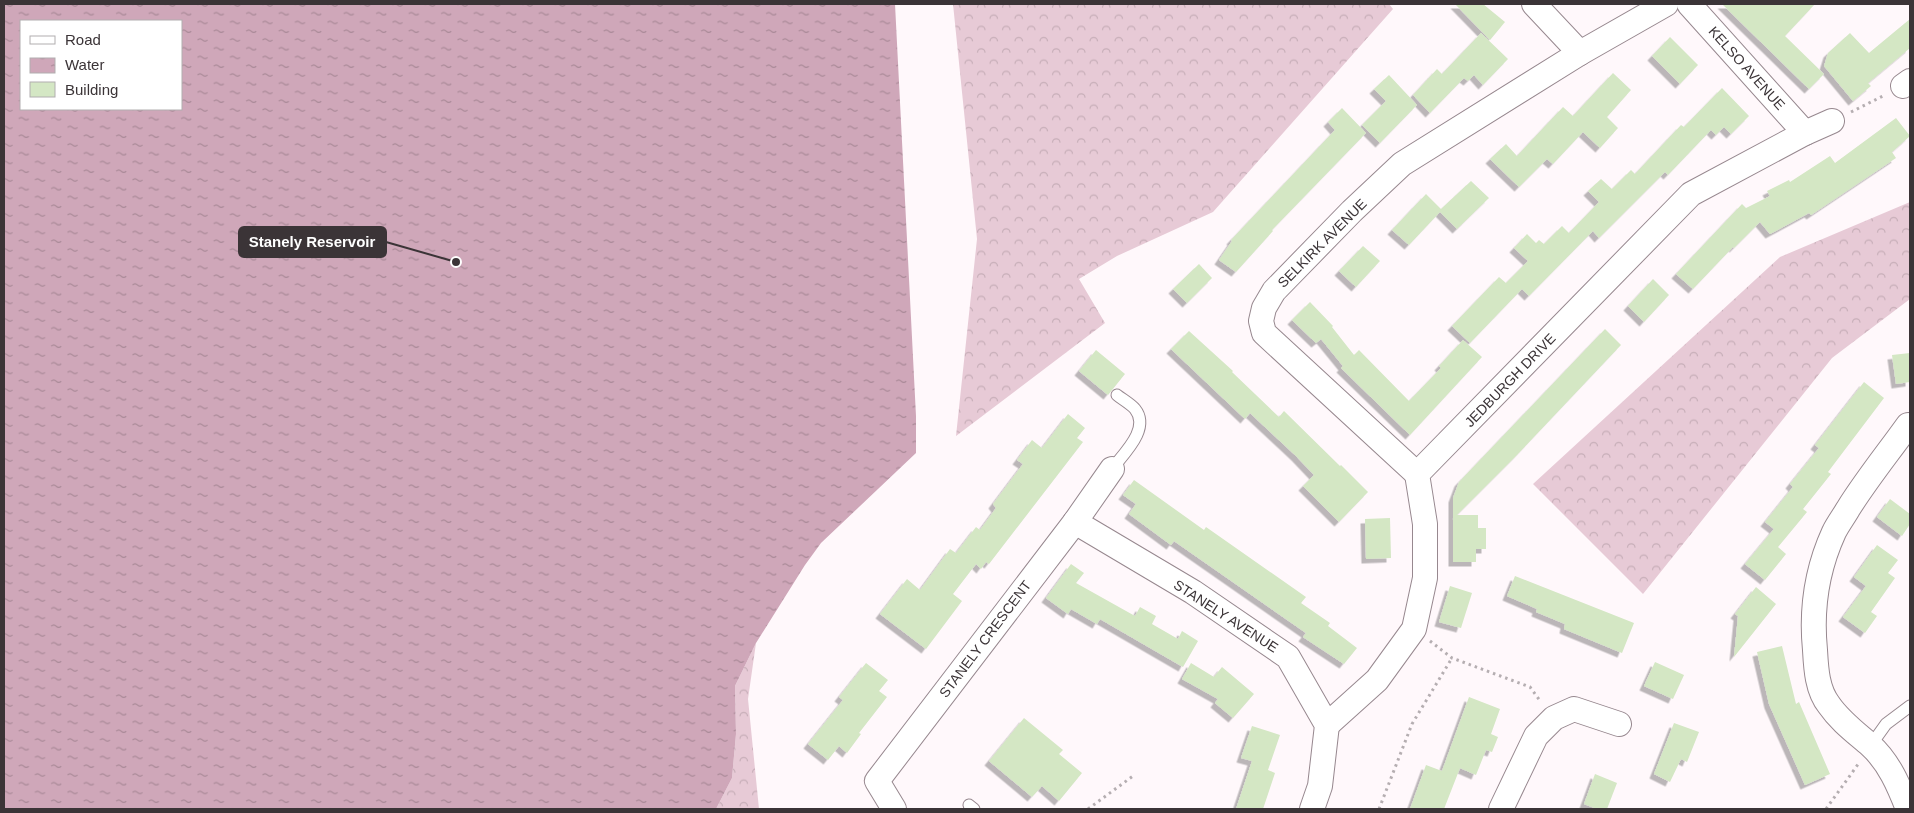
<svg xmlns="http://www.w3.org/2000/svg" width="1914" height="813" font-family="Helvetica,sans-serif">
  <defs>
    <pattern id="forest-crowns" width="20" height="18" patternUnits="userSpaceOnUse" patternTransform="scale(1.25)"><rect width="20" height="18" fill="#e7cad6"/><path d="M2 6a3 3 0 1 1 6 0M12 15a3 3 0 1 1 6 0" fill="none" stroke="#c7aeb8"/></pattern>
    <pattern id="water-ripples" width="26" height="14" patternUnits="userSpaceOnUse" patternTransform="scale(1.25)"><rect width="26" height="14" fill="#cfa7b9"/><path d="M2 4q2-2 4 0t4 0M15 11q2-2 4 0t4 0" fill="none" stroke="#a98997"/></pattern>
    <filter id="shadow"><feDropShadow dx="-4.5" dy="4.5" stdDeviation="0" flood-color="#0004"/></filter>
  </defs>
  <rect width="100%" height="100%" fill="#fff8fb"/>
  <g fill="url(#forest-crowns)">
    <path d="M953,4H1389L1393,9L1213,212L1117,256L1079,279L1105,323L956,436L977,239Z"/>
    <path d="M1910,202V299L1832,358L1643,594L1533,484L1780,257Z"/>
    <path d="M756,643L748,699L759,809H716L732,778L736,734L735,686Z"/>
  </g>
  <path fill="url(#water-ripples)" fill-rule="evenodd" d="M4,4H895L916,416V453L821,543L805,565L756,643L735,686L736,734L732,778L716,809H4ZM21,21H181V109H21Z"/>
  <g fill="#d4e7c4" filter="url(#shadow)">
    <path d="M1455,4H1483L1505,22L1490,40Z"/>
    <path d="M1722,4H1815L1785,36L1824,74L1809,89Z"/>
    <path d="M1910,19V48L1868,83L1871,86L1853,101L1824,66L1828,53L1850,33L1869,53Z"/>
    <path d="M1481,33L1508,59L1483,85L1474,75L1468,81L1464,78L1430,113L1413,95L1437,69L1442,74Z"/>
    <path d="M1670,37L1698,65L1680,84L1652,56Z"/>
    <path d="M1613,73L1631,90L1607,117L1618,128L1600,148L1583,132L1553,164L1547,159L1519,187L1490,159L1506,144L1517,156L1563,107L1573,116Z"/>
    <path d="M1389,75L1417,105L1380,143L1362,125L1386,101L1374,89Z"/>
    <path d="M1722,88L1749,116L1731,134L1724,127L1716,135L1711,130L1668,175L1665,172L1599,238L1593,231L1529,296L1522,289L1470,343L1452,326L1499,277L1506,283L1528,261L1514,248L1527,234L1536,243L1539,240L1544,244L1562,226L1569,233L1599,202L1588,191L1601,179L1612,189L1631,170L1635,174L1681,125L1684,127Z"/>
    <path d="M1342,108L1366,133L1272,230L1273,231L1236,272L1219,260L1232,241L1231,240L1335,130L1328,122Z"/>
    <path d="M1896,118L1910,136L1892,152L1896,158L1811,215L1809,213L1770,234L1760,222L1734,248L1733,247L1693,289L1676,274L1742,204L1746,208L1770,196L1767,191L1789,180L1790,182L1830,156L1835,163Z"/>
    <path d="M1471,181L1489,198L1457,229L1440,212L1409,245L1392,230L1426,194L1441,209Z"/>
    <path d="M1363,246L1380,261L1356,287L1339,271Z"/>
    <path d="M1199,264L1212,278L1187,303L1173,289Z"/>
    <path d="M1653,279L1669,295L1644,322L1628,306Z"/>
    <path d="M1310,302L1333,326L1332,327L1354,355L1359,350L1409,401L1441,368L1439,366L1463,340L1482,357L1410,435L1341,368L1343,366L1321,339L1316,343L1292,320Z"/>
    <path d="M1605,329L1621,345L1517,455L1457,515H1478V528H1486V549H1476V562H1453V498L1459,482Z"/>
    <path d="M1189,331L1233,371L1232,372L1279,417L1284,411L1340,466L1341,465L1368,492L1339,522L1303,486L1314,475L1296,456L1250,413L1245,419L1171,349Z"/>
    <path d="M1096,350L1125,374L1108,395L1079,371Z"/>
    <path d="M1910,353V382L1896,384L1892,355Z"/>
    <path d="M1864,382L1884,398L1828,472L1831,474L1803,509L1807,512L1778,547L1786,554L1765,580L1745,564L1774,529L1765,522L1793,487L1790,484L1819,448L1815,445Z"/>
    <path d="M1068,414L1085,428L1077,438L1083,442L989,564L986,562L981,569L976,564L953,594L962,601L926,649L880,614L907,579L920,590L950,549L956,553L976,527L980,530L996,508L993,504L1023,464L1017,460L1032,440L1042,448Z"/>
    <path d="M1134,480L1204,530L1206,527L1306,597L1301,603L1330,623L1328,626L1357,648L1344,664L1303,637L1306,633L1174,541L1171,545L1129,514L1136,504L1123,495Z"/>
    <path d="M1890,499L1910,514V524L1902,536L1877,517Z"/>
    <path d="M1390,518L1391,558L1366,559L1365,519Z"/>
    <path d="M1877,545L1898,560L1888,573L1895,578L1871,612L1877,616L1865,633L1843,617L1866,586L1854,577Z"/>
    <path d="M1071,564L1084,573L1076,583L1135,616L1140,607L1156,616L1152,624L1178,639L1182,631L1198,641L1183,667L1100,619L1097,624L1071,609L1068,614L1046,598Z"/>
    <path d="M1515,576L1634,623L1622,653L1564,629L1565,624L1536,612L1537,609L1507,596Z"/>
    <path d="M1450,586L1472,593L1461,628L1439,622Z"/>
    <path d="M1756,587L1776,604L1734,657L1738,616L1735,614Z"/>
    <path d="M1782,646L1796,704L1799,702L1830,774L1805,785L1769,704L1757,652Z"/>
    <path d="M1655,662L1684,675L1673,699L1644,686Z"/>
    <path d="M866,663L888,680L879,691L887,697L859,733L861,734L847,753L839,746L828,760L808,744L843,700L839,697Z"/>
    <path d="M1191,663L1214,677L1222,667L1254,694L1233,718L1215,703L1218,699L1182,679Z"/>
    <path d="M1469,697L1500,709L1491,734L1498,737L1492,752L1486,750L1476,775L1460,768L1444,809H1410L1426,765L1442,771Z"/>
    <path d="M1024,718L1063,750L1059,754L1082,773L1059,801L1042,786L1032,797L989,761Z"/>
    <path d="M1674,723L1699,732L1687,762L1681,759L1670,782L1654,774Z"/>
    <path d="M1252,726L1280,735L1268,770L1275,773L1263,809H1236L1252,761L1241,758Z"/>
    <path d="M1595,774L1617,783L1607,809H1597L1584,804Z"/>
  </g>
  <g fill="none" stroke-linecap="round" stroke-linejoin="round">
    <g stroke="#97888f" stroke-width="13">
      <g id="service">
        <path d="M1112,469C1123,454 1151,429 1135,409C1131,404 1122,399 1117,395"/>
        <path d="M1871,745L1886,724L1910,706"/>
        <path d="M969,805L974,809"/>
      </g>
    </g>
    <g stroke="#97888f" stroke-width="26">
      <g id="minor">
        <path d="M1534,4L1580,53"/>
        <path d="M1689,4L1805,133"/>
        <path d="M1903,86L1910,81"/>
        <path d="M1908,425C1888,453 1866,480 1848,509C1844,516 1838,524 1834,532C1817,569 1811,610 1815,650C1816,668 1817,690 1829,705C1840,721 1855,732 1870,745C1889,762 1899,786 1908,809"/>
        <path d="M1417,474L1264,333L1261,321L1264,308L1274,291L1352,211L1402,164L1580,53L1666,4"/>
        <path d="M1075,522L1193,592L1288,657L1327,725L1320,786L1312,809"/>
        <path d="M1327,725L1377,680L1414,629L1425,578V524L1417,474L1691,194L1805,133L1832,121"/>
        <path d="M894,809L877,781L1075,522L1112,469"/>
        <path d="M1501,809L1536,736L1554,718L1574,709L1619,724"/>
      </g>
    </g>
    <g stroke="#b5aeb1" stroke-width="3" stroke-dasharray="2.5 4" stroke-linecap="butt">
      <path d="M1851,112L1885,95"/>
      <path d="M1430,641L1452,658L1530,687L1541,702"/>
      <path d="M1088,809L1133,776"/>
      <path d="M1379,809L1412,724L1452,658"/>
      <path d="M1826,809L1859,763"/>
    </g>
    <use href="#service" stroke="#fff" stroke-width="11"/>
    <use href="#minor" stroke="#fff" stroke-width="24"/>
  </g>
  <g text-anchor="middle" stroke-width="4.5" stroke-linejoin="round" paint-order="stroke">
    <g font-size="14" fill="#3b3437" stroke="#fff">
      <text transform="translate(1747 68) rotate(48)" y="5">KELSO AVENUE</text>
      <text transform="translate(1322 243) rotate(-45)" y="5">SELKIRK AVENUE</text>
      <text transform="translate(1510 380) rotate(-46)" y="5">JEDBURGH DRIVE</text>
      <text transform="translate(1226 616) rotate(33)" y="5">STANELY AVENUE</text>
      <text transform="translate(985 639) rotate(-53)" y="5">STANELY CRESCENT</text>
    </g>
  </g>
  <path fill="none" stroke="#3b3437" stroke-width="2" d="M456 262L386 242"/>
  <circle fill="#3b3437" stroke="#fff" stroke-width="2" cx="456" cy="262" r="5"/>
  <rect fill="#3b3437" stroke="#3b3437" stroke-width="2" x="239" y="227" width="147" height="30" rx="5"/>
  <g font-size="15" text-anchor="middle" font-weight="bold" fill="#fff">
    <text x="312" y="247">Stanely Reservoir</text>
  </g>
  <rect width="1914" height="813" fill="none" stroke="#3b3437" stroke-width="10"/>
  <rect x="20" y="20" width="162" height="90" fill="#ffffff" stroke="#b1aeaf"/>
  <rect x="30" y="36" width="25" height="8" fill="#ffffff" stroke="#b1aeaf"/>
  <text x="65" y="45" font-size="15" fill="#3b3437">Road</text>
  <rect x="30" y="58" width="25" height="15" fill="url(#water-ripples)" stroke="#b1aeaf"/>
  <text x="65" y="70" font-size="15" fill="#3b3437">Water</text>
  <rect x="30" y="82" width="25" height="15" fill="#d4e7c4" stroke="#b1aeaf"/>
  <text x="65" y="95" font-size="15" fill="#3b3437">Building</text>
</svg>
